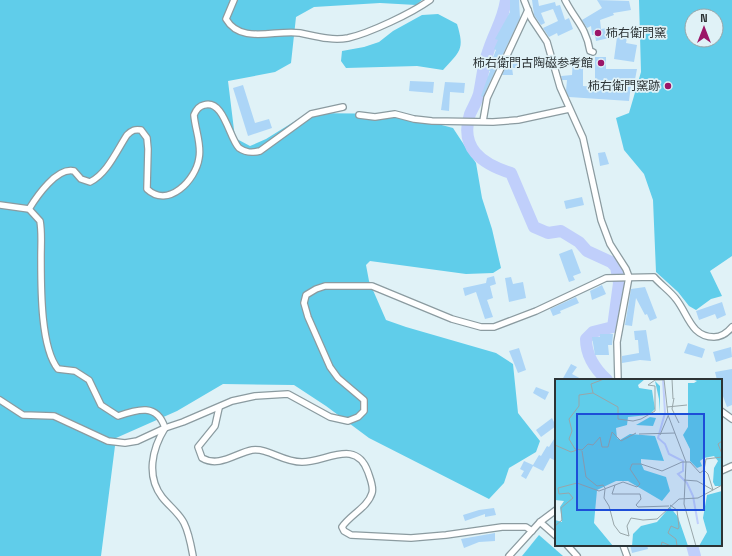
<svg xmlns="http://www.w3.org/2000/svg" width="732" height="556" font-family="'Space Grotesk','Noto Sans JP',sans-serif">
  <rect width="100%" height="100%" fill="#e0f2f7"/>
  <g fill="#60cdea" fill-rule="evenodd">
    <path d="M0,0H422L416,5L380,3L314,7L296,17L291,63L275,72L228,81L235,138L250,146L266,139L308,113L400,114L453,128L476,163L482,198L492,229L501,268L493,273L466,274L370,261L366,265L369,281L386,320L406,327L496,353L513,364L518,413L540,441L536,452L509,468L504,483L489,499L369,438L326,406L294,385L223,384L177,411L116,438L101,556H0Z"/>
    <path d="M639,0H732V256L710,271L722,296L711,299L696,310L689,306L678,292L656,272L653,200L644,174L624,150L616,118L629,113L641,72ZM692,16H716V40H692Z"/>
    <path d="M438,14L457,24C465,50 460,51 443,70L417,66L346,68L341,61L342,51L364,47L379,42L393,31L422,15Z"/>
    <path d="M539,535L563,556H522Z"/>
  </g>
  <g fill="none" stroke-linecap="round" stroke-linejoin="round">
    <g stroke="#c0cffb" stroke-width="12">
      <path d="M506,0C503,21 494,32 488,52C483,65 482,80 479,94C477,101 473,107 470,114C459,148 482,164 511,173L534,227L548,233L561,231L579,242L587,251L611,262L616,267L619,283L613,327L593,332L586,339C586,356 595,369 607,380"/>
      <path d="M692,545L695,556"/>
    </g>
  </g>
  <g fill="#acd5f7">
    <path d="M510,0H519L520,18L483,97L481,96L490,71L488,70L496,50L494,49L498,40L495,39L510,12Z"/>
    <path d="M532,0H538L539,6L555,2L556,6L560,5L565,20L569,18L573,29L558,36L557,33L549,37L543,28L558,21L553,9L541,13L545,23L541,25L534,15Z"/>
    <path d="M597,0L629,1L631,10L613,13L614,15L600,20L601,29L608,28L609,38L596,41L595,35H592L591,26L587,28L582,20L602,8Z"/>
    <path d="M617,37L627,38L626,43L637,45L634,62L614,59Z"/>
    <path d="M595,57H606V69H637L634,85H631L629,101L569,97L566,91L567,80H562L561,76L572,75L573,60H583V86L595,87Z"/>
    <path d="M510,58L521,59V68H512L513,75H502Z"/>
    <path d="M410,81L434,82L433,93L409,91Z"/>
    <path d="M445,82L465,83L464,93L450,92L449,111L441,110Z"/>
    <path d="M243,85L255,123L269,119L272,128L248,136L233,88Z"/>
    <path d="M605,152L609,164L600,166L598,153Z"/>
    <path d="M582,197L584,205L566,209L564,201Z"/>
    <path d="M572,249L581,273L573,276L575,280L569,282L559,254Z"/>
    <path d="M494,276L496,284L490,286L493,298L487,300L493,317L485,319L476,292L465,296L463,288L486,283L487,278Z"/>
    <path d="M511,277L513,284L523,282L526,298L509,302L505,278Z"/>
    <path d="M602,285L606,294L592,300L590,291Z"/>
    <path d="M645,287L657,318L650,321L647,314L645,315L636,298L632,326L625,325L631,289Z"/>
    <path d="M576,297L579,303L560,311L561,313L553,316L550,309Z"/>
    <path d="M722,302L726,315L717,319L715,314L699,320L696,311Z"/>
    <path d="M646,330L651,361L640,360L622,363V356L639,353L638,340H635L634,331Z"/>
    <path d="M600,334H613L612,345H608L609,355H595L592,337H600Z"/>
    <path d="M688,343L705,349L702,358L684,353Z"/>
    <path d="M731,347L732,357L716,362L713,352Z"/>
    <path d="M519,348L526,370L518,373L509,351Z"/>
    <path d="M571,364L577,367L572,374L583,380H562Z"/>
    <path d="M732,369V405L727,407L721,391V380H717L715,372Z"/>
    <path d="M536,387L549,392L545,400L533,393Z"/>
    <path d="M552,418L556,426L541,437L536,430Z"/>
    <path d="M556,436V461L550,458L543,471L533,466L526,479L521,476L524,471L520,469L524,461L533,465L539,455L541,456L547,446L549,447Z"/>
    <path d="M494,508L496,515L485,517V514L465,521L463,515L479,510Z"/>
    <path d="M495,533V541L479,542L464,548L461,539Z"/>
    <path d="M630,545H647L648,549L632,553Z"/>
  </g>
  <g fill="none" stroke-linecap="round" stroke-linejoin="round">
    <g stroke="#8b9ba0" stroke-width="8">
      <g id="minor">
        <path d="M234,0L226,19C241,45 276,29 300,33C315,36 331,41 348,38C370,33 412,13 430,0"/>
        <path d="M524,0L531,18L547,42L560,87L583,138L601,220L610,244L626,269L629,277L617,342L618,380"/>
        <path d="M565,0C575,20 586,27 590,51L593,52"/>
        <path d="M359,115L375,117L395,114L414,119L432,121L493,122L518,120L569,109"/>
        <path d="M483,121L487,98L528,10"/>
        <path d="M0,205L29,209L40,221C42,232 41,244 41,255C41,284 40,347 58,369L75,371L89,380L101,405L118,416C138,409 157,403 165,428C152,449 146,476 162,497C169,506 179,513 184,523C189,533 191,545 193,556"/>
        <path d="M29,209C37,196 57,167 74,171L81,179L90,182C107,174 117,150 127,135C132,130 135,129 141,130L147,138L148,149L147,189C168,209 196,180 199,158C202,145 195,129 194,115C196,110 199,106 204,105C224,99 229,138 239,148C246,153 252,153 260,151L311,114L343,107"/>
        <path d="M0,400L23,415L54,416L108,441L125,443L137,441L165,428L183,422L232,401L255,396L288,394L330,417L348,421L358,417L364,411V400L338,378L330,367L308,317L304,303L306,295L316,289L325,286H372L452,319L481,327H494L536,311L606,278L654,277C661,285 670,291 676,299C688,314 691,337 714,337C722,337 727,333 732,327"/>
        <path d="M219,408L215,426L198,447L202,458C219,468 236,453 252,450C269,448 282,462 302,462C326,462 356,438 368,472C370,478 374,487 372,493C368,507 350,515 342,527L344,531L351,535L411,538L446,535L502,527H526L532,531"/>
        <path d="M721,411L732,419"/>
        <path d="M721,471L732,466"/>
        <path d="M540,522L556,536"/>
        <path d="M567,545L577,556"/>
        <path d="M623,545L627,556"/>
        <path d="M509,556L540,522L556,510"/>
      </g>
    </g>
    <use href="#minor" stroke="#fff" stroke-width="5.5"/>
  </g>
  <g fill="#9b1567" stroke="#e0f2f7" stroke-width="1.5">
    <circle cx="598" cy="33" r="4"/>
    <circle cx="601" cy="63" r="4"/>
    <circle cx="668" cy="86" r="4"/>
  </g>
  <g text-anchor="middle" stroke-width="3.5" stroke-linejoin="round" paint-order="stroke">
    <g font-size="12" fill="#2c3335" stroke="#e0f2f7" text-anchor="end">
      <text x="606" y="37" text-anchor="start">柿右衛門窯</text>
      <text x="593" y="67">柿右衛門古陶磁参考館</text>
      <text x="660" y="90">柿右衛門窯跡</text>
    </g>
  </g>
  <g transform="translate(555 379)">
    <rect width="167" height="167" fill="#e0f2f7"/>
    <path d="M0,0H90L83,6L84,9L97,11L100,30L94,36L73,38L72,46L61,49L62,59L65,61L75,55L100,57L109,82L86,80V84L89,91L111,98L115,112L107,122L73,102H61L42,111L39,144L58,167H0V141L7,143L5,128L9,122L0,121ZM136,0H167V107H160L158,103L159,89L163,82L159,77L149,79L145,82L147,87L142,89L135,82V70L128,56L133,48V4H139L142,2ZM100,2L105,7V34L104,20ZM95,38L101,39L98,47L81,46ZM167,112V167H144L152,153L148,139L152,116ZM115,128L123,138L133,167H77L78,155L86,147L102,143Z" fill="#60cdea"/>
    <path fill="none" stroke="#c0cffb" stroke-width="2" d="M108,0L110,34L103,59L110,65L114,75L128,82V92L123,95L132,104L138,117L143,145"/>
    <path fill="none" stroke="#98a6a9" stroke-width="1" d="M49,0L36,5L38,14L63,28V40L78,42L86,40L100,32V7L93,6L100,1H109M109,0L113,36L131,83L129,125L141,167M117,0L118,20M119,19L117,30L124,44M112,28L132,26M84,55L120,54M105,56L113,37M167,62L163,65L167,75M0,66L16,73L22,71M27,71L33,65L38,66L45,58L47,68H53L57,53L66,62L81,54M27,71L20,70L14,60L17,52L14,40L24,27V16L38,14M27,72L31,98L42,107L48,106L50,109M129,101L142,102L158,111L167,106M60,106L57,115H85L86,120L81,126L83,128L114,127M50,110L49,119L54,127L59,146L65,154L74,157L72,147L76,139L88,141L102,140L124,120L143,119L158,111L153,95L149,91M115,126L122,131L124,148L123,150L116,147L113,154L121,160L122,167M0,147L7,141L6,129L18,119L14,114L4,115L3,109L22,104L44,112L68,103L82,108L85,105L75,90L77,85H86L107,92L127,83H135L145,94L149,91L151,80L167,78M106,167L107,163L116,167"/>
    <path fill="#1d4ed8" fill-opacity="0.15" stroke="#1d4ed8" stroke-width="2" d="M22,35H149V131H22Z"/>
    <rect width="167" height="167" fill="none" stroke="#2c3335" stroke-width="2"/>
  </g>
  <g transform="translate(704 28)"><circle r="19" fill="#e0f2f7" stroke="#98a6a9"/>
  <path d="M0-3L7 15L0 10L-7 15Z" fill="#9b1567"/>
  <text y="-6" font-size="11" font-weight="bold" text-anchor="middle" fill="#2c3335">N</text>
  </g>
</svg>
